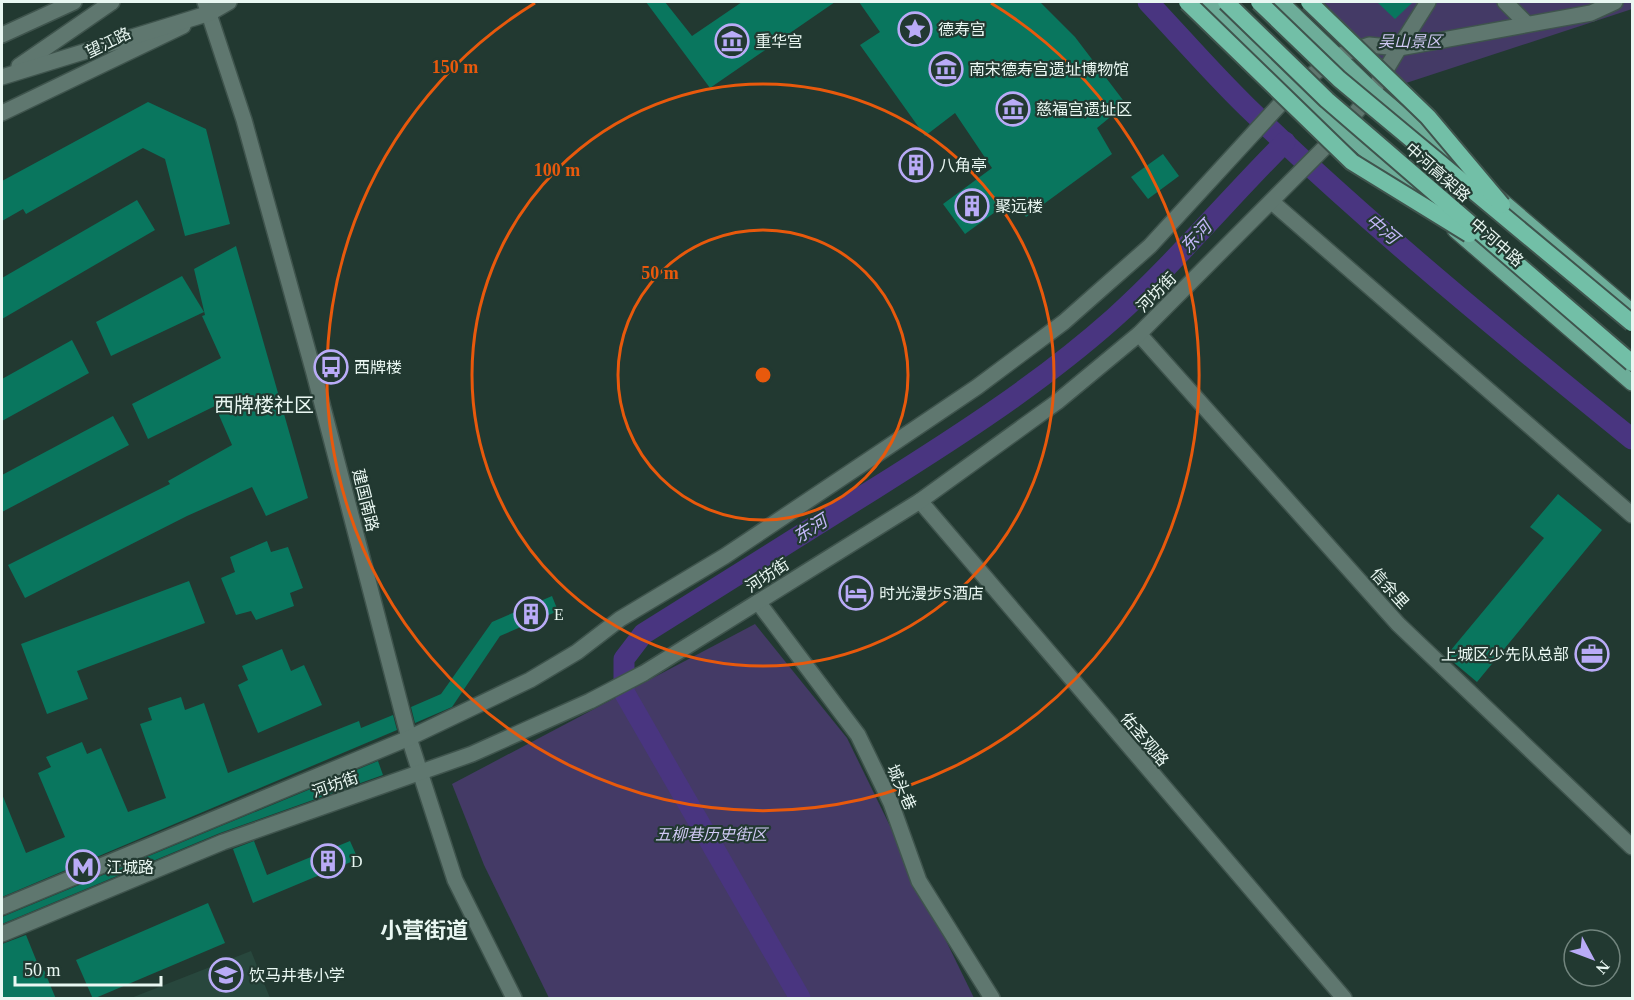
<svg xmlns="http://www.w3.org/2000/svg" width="1634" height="1000" font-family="'Times New Roman','Noto Sans SC',serif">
  <rect width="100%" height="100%" fill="#223931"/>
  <path fill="#28473d" d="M251,951L270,998H131Z"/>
  <g fill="#443a66">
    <path d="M1324,2H1632V9L1397,86Z"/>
    <path d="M755,624L847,738L974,998H549L484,865L452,784Z"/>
  </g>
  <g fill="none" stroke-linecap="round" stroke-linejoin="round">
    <g stroke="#493580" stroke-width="21">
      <path d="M1148,2C1181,37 1213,74 1247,107C1369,225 1501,333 1632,439"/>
      <path d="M800,998L624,692V659L643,634C720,585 797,537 874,489C957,437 1041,383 1114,318C1175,263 1227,200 1285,142"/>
    </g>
  </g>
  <g fill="#09765e">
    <path d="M646,2H665L692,36L742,2H835L710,88Z"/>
    <path d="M859,2H1040L1075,37L1126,104L1097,128L1112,154L1026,217L1013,199L965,234L943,204L992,168L955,113L925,136L860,45L880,32Z"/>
    <path d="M1377,2H1413L1395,19Z"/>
    <path d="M148,102L206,129L230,224L185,236L165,159L143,148L26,214L23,209L2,221V181Z"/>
    <path d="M919,151L927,163L926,171L917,177L909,175L905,167L906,159Z"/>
    <path d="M1163,154L1179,176L1148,199L1131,177Z"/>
    <path d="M137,200L155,230L2,319V278Z"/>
    <path d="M236,246L308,498L266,516L252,487L187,516L25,598L8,565L170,484L168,481L232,445L215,406L148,439L132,404L221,358L202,316L205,315L194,269Z"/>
    <path d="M182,276L204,312L111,356L96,322Z"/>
    <path d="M72,340L89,373L2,421V379Z"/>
    <path d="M113,416L129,445L2,512V475Z"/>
    <path d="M1558,494L1602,530L1477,682L1446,656L1544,538L1530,527Z"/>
    <path d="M267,541L271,552L288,547L303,588L290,593L294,606L256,620L251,611L236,615L221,578L235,572L230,557Z"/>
    <path d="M189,581L205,623L77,671L88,699L47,714L21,644Z"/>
    <path d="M552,596L558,611L500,636L452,707L415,723L411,707L441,694L492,622Z"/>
    <path d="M282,649L291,671L304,665L322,705L258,733L238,685L248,680L242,666Z"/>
    <path d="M181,697L185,710L204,703L228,773L359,721L361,728L393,715L397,730L2,897V794L26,853L65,837L38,773L51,767L46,757L82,742L87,754L101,748L128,812L166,798L140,724L152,720L148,708Z"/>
    <path d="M378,761L383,775L220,833L2,924V917Z"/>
    <path d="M254,841L267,875L350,841L358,859L253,903L233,849Z"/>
    <path d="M208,903L225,943L93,999L76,960Z"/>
    <path d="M26,935L41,972L44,970L56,999H2V944Z"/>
  </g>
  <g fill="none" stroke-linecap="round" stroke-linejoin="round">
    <g stroke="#3f544d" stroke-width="18">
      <g id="pedestrian">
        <path d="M1505,2L1527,24"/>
        <path d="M1399,48L1428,2"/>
      </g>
    </g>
    <g stroke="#3f544d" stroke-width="18">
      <g id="minor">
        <path d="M205,2L244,120L314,373L409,738L455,880L514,998"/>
        <path d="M1272,202L1632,515"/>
        <path d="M1139,334L1398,624L1632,847"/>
        <path d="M920,501L1344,998"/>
        <path d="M758,602L858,735L891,803L919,881L992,998"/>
      </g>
    </g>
    <g stroke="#3f544d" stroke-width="18">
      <g id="tertiary">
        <path d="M2,35L74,2"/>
        <path d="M2,113L183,26"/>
        <path d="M2,907L409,738L530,680L577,652L620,619L725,556L882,451L977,387L1064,322L1150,246L1295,88L1337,56L1369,45L1399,48L1591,13L1615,2"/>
        <path d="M2,934L223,842L472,754L590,701L644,673L920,501L1057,402L1139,334L1341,131L1373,91L1399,48"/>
      </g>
    </g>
    <g stroke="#3f544d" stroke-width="18">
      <g id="secondary">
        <path d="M19,66L112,2"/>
        <path d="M2,77L210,13L229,2"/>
      </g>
    </g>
    <g stroke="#3f544d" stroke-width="18">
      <g id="primary">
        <path d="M1209,2L1295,88L1415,194"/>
        <path d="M1281,2L1373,91L1466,170"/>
        <path d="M1495,195L1632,312"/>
        <path d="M1455,230L1632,383"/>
      </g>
    </g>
    <use href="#pedestrian" stroke="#5f776f" stroke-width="15"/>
    <use href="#minor" stroke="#5f776f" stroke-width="15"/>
    <use href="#tertiary" stroke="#5f776f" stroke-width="15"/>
    <use href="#secondary" stroke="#5f776f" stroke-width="15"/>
    <use href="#primary" stroke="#6dad99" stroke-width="15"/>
    <g stroke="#3f544d" stroke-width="20" stroke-linecap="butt">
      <g id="trunk-bridge">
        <path d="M1187,2L1352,162L1469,234"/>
        <path d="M1226,2L1327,100L1632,363"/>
        <path d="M1259,2L1339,79L1632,323"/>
        <path d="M1309,2L1428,117L1502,205"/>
      </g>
    </g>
    <use href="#trunk-bridge" stroke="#72bfa7" stroke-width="16"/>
  </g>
  <g fill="none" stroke="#e8590c" stroke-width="3">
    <circle cx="763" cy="375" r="145"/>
    <circle cx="763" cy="375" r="291"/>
    <path d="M991 3A436 436 0 1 1 535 3"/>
  </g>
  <defs>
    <g id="sight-ring" transform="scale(1.725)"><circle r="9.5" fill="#223931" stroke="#b9abf7" stroke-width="1.5"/><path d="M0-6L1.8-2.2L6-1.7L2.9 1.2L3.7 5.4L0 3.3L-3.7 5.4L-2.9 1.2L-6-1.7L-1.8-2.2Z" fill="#b9abf7"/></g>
    <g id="museum-ring" transform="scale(1.725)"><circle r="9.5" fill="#223931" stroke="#b9abf7" stroke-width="1.5"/><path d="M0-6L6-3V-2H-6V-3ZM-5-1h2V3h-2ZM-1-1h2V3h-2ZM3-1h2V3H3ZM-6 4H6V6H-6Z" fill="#b9abf7"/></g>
    <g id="building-ring" transform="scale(1.725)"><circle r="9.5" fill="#223931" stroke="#b9abf7" stroke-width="1.5"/><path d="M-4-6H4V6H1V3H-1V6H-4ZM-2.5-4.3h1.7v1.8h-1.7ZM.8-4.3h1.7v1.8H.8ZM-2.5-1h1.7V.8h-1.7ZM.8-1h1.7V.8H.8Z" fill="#b9abf7"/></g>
    <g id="bus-ring" transform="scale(1.725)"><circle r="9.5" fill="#223931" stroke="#b9abf7" stroke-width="1.5"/><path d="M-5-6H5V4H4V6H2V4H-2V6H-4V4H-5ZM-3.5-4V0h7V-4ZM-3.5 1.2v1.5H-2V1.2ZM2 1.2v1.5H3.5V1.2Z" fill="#b9abf7"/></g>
    <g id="hotel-ring" transform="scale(1.725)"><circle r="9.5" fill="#223931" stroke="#b9abf7" stroke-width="1.5"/><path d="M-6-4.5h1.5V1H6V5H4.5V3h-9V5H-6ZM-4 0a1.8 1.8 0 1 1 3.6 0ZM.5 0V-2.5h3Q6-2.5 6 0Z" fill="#b9abf7"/></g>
    <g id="office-ring" transform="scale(1.725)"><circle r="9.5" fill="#223931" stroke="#b9abf7" stroke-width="1.5"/><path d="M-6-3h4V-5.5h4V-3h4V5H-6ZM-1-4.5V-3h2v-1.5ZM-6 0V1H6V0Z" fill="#b9abf7"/></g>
    <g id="metro-ring" transform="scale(1.725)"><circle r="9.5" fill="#223931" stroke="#b9abf7" stroke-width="1.5"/><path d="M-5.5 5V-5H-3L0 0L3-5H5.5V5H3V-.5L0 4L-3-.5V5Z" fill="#b9abf7"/></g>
    <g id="school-ring" transform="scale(1.725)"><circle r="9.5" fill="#223931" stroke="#b9abf7" stroke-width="1.5"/><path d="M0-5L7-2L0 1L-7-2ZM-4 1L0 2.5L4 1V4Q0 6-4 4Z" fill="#b9abf7"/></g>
  </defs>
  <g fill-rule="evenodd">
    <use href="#sight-ring" x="915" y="29"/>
    <use href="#museum-ring" x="732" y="41"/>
    <use href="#museum-ring" x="946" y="69"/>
    <use href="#museum-ring" x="1013" y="109"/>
    <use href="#building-ring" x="916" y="165"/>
    <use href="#building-ring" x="972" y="206"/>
    <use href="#bus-ring" x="331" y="367"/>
    <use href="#hotel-ring" x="856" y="593"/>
    <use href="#building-ring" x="531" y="614"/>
    <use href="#office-ring" x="1592" y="654"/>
    <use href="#building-ring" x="328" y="861"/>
    <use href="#metro-ring" x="83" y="867"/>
    <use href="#school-ring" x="226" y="975"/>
  </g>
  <g text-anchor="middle" stroke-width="4.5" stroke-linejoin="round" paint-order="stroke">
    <g font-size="16" fill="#e9f7f2" stroke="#223931" text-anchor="start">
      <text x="938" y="35">德寿宫</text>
      <text x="755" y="47">重华宫</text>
      <text x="969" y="75">南宋德寿宫遗址博物馆</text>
      <text x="1036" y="115">慈福宫遗址区</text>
      <text x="939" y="171">八角亭</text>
      <text x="995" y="212">聚远楼</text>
      <text x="354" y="373">西牌楼</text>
      <text x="879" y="599">时光漫步S酒店</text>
      <text x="554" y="620">E</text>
      <text x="1569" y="660" text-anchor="end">上城区少先队总部</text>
      <text x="351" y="867">D</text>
      <text x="106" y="873">江城路</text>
      <text x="249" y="981">饮马井巷小学</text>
    </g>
    <g font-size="16" font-style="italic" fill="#d0c9f4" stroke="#223931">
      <text x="1410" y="47">吴山景区</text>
      <text x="711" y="840">五柳巷历史街区</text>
    </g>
    <g font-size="16" fill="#e9f7f2" stroke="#223931">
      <text transform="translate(108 42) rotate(-26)" y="6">望江路</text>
      <text transform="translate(1438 172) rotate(41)" y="6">中河高架路</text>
      <text transform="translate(1497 242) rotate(41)" y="6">中河中路</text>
      <text transform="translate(1156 292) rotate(-45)" y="6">河坊街</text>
      <text transform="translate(366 500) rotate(76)" y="6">建国南路</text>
      <text transform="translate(767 575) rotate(-33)" y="6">河坊街</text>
      <text transform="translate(1390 588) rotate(48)" y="6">信余里</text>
      <text transform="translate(1145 739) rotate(50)" y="6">佑圣观路</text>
      <text transform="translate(335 784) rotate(-19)" y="6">河坊街</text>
      <text transform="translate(902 787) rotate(66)" y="6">城头巷</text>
    </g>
    <g font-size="18" font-style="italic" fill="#c3b7f8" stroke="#223931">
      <text transform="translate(1382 229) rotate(40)" y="6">中河</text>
      <text transform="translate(1196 237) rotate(-47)" y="6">东河</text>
      <text transform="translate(810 529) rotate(-32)" y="6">东河</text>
    </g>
    <g font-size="20" fill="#e9f7f2" stroke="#223931">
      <text x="264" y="412">西牌楼社区</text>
    </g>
    <g font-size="22" font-weight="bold" fill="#e9f7f2" stroke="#223931">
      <text x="424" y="938">小营街道</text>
    </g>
  </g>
  <circle cx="763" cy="375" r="9" fill="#e8590c" stroke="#223931" stroke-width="3"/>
  <g font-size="18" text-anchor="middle" font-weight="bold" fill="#e8590c" stroke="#223931" stroke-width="4.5" stroke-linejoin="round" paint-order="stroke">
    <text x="455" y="73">150 m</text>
    <text x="557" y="176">100 m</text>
    <text x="660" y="279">50 m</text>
  </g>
  <rect width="1634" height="1000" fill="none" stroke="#e9f7f2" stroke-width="6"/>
  <g transform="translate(1592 958) rotate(131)"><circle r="28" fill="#223931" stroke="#72857e" stroke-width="1.5"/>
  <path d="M0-4.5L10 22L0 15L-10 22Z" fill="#b9abf7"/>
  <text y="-9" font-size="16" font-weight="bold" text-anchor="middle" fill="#e9f7f2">N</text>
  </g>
  <path d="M15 976v9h146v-9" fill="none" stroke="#e9f7f2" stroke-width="3"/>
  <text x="24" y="976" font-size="18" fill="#e9f7f2" stroke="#223931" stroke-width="4.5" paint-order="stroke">50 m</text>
</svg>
